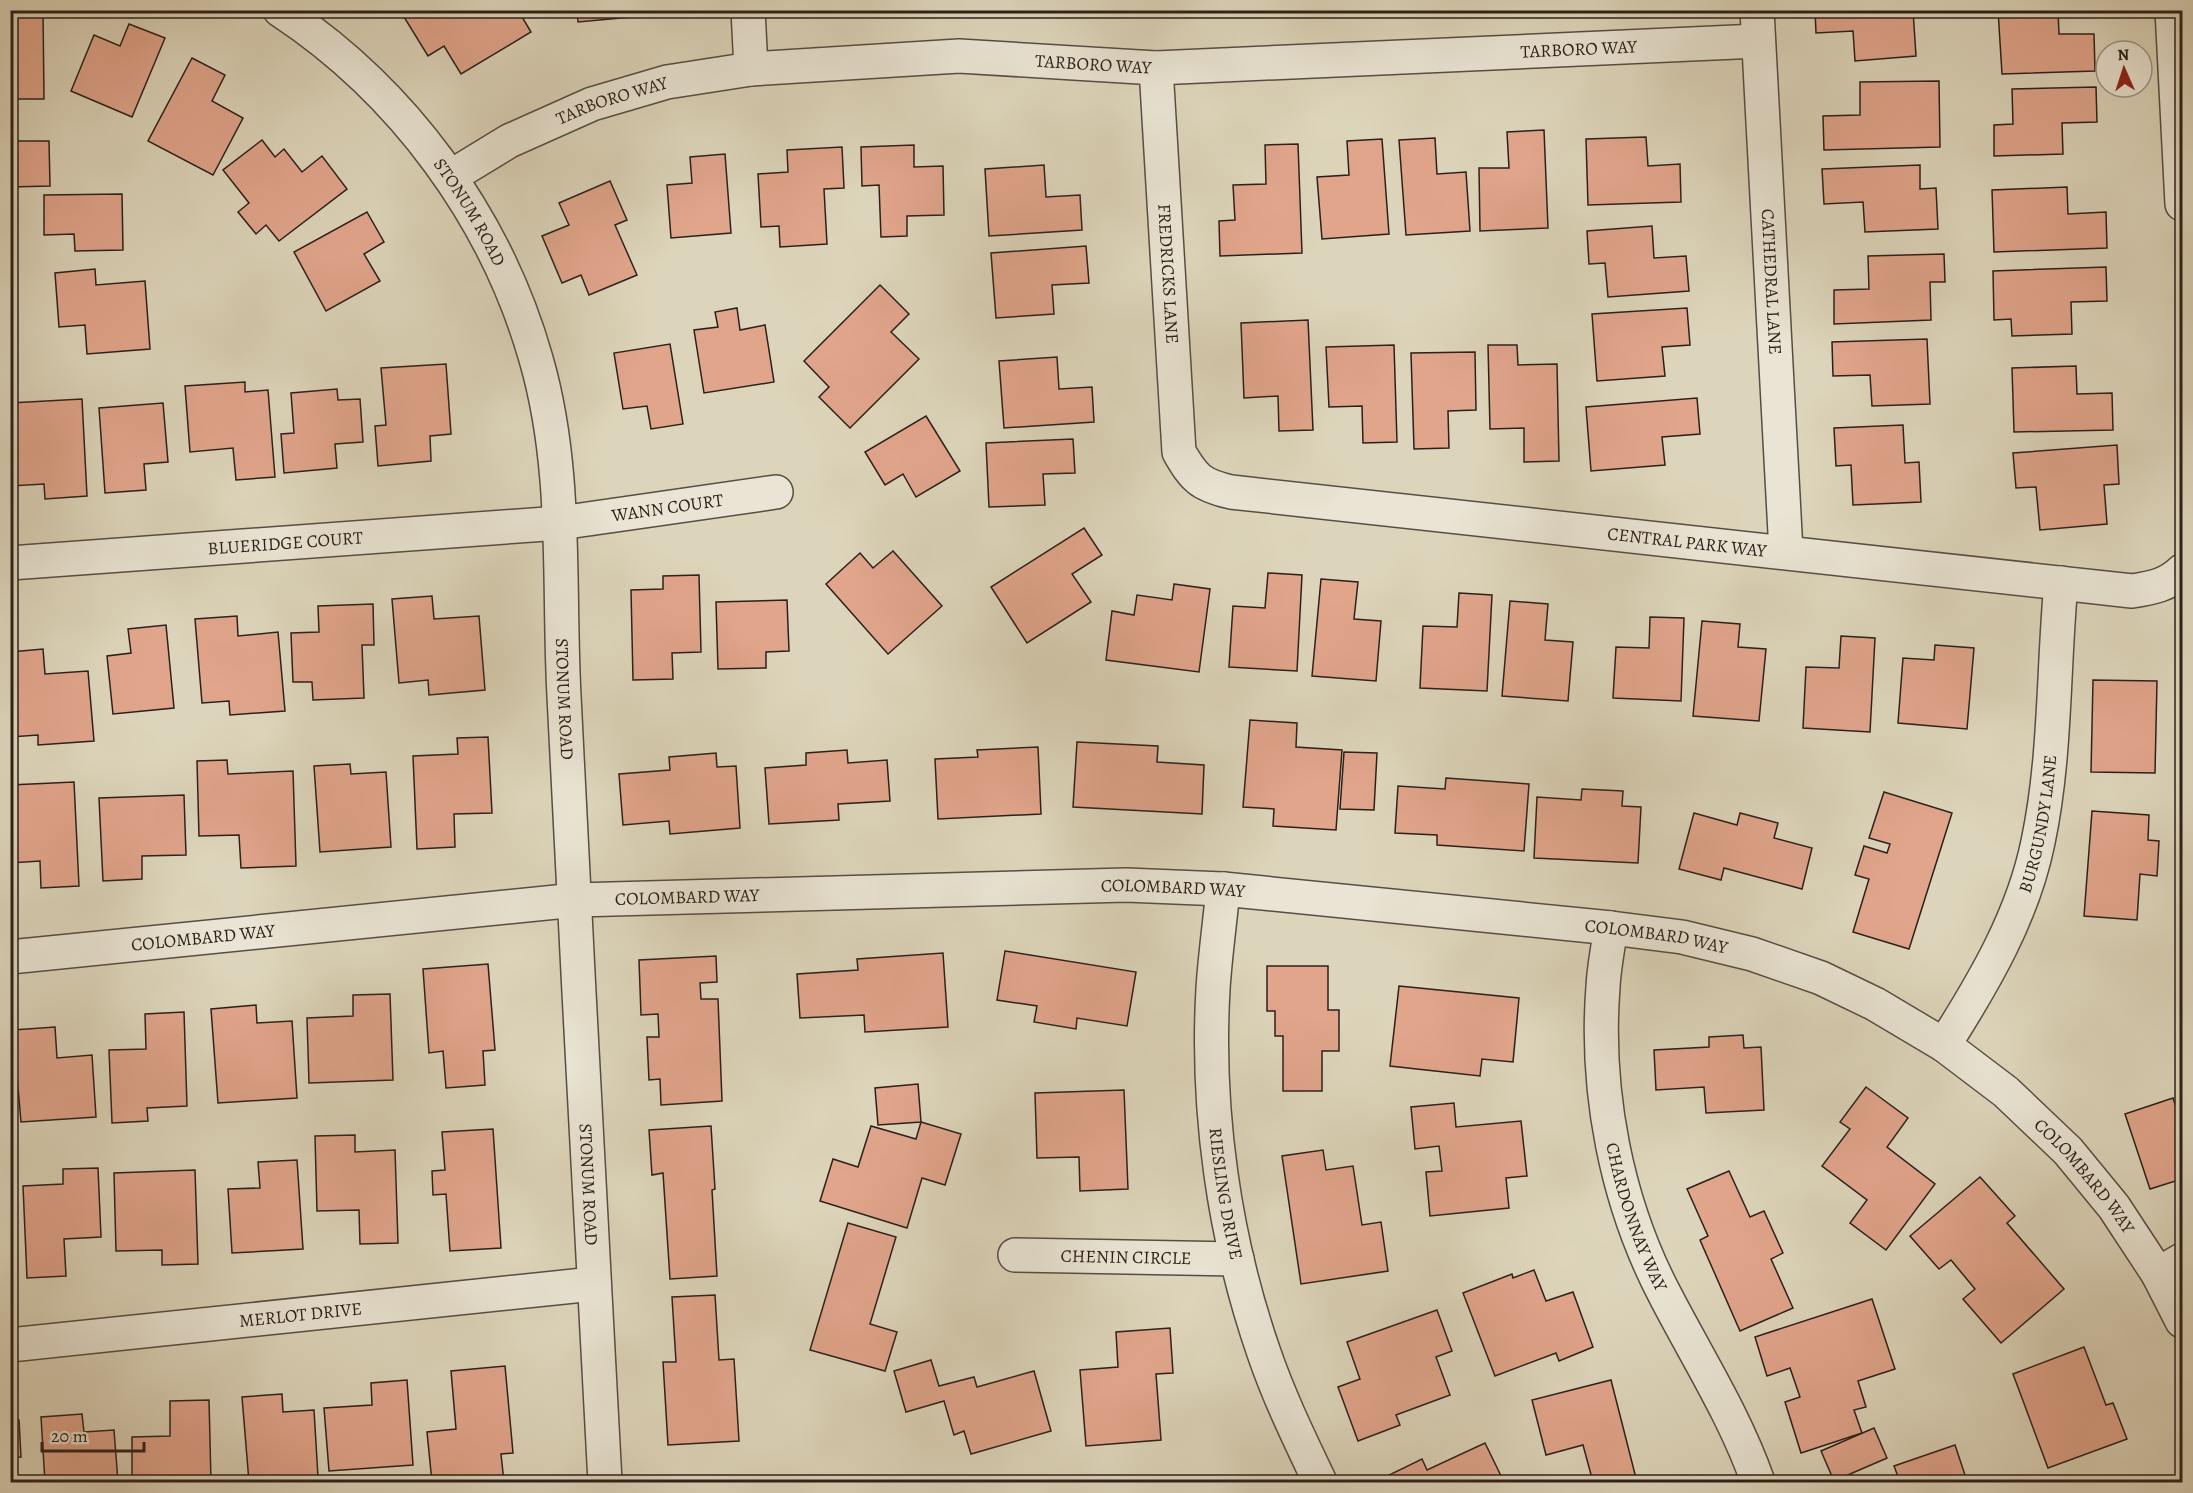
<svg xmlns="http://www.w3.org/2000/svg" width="2193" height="1493" font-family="Alegreya,serif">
  <rect width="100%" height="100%" fill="#ddd5bb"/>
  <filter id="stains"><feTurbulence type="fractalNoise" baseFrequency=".00333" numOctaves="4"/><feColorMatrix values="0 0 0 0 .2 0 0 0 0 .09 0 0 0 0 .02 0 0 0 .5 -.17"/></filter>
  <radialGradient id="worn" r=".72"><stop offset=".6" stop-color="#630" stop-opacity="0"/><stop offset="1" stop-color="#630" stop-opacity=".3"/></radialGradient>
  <g fill="#e1a58c" stroke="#2c201b" stroke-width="1.5">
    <path d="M10,10H43L44,99H10Z"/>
    <path d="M414,10H518L531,32L461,74L444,46L428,56L404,17Z"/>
    <path d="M577,10H654V15L578,22Z"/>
    <path d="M1815,10H1913L1916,56L1855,61L1853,31L1816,33Z"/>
    <path d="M1998,10H2058L2059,34H2094L2095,71L2002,74Z"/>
    <path d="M129,24L165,38L132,117L71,91L94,35L120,46Z"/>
    <path d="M192,58L225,75L212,101L243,118L213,175L148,141Z"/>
    <path d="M1939,81L1940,147L1824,150L1823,116L1860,115V82Z"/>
    <path d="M2096,87L2097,122L2062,123L2063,154L1994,156V125L2013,124L2012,89Z"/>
    <path d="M1544,130L1548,228L1480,231L1479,168H1509L1507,132Z"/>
    <path d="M1646,137L1648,166L1680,164L1681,202L1588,205L1586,139Z"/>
    <path d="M1435,138L1437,174L1466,172L1470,231L1406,235L1399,140Z"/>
    <path d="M1382,139L1389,234L1322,239L1317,177L1349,175L1347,141Z"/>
    <path d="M262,140L275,157L284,149L302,172L322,156L347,189L279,241L266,225L256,234L238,212L249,203L223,170Z"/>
    <path d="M10,141H49L50,186L10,187Z"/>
    <path d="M1298,144L1302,253L1220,256L1219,221L1235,220L1233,185L1266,184L1265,145Z"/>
    <path d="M914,145V167L943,166L944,215L907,216V236L881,237L879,185L862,186L861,147Z"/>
    <path d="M842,147L844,188L824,189L827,244L780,247L779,226L761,227L758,174L788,172L787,150Z"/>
    <path d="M725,154L731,233L671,238L667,185L692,183L690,157Z"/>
    <path d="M1044,165L1046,197L1080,195L1082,230L989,236L985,169Z"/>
    <path d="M1920,165V189L1936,188L1938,229L1865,232L1863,202L1824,204L1822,169Z"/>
    <path d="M610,181L627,220L615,225L637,275L589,295L581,275L562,283L542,236L569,225L559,203Z"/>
    <path d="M2067,187L2068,214L2106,212L2107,248L1994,252L1992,190Z"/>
    <path d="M122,194L123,250L75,251L74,234L44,235V195Z"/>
    <path d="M367,212L384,242L364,254L380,281L326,311L294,252Z"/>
    <path d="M1652,226L1654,258L1686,256L1689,291L1608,297L1605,263L1589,264L1587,231Z"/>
    <path d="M1086,246L1089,283L1052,285L1054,314L996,318L991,253Z"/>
    <path d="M1944,254L1945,282H1930L1931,320L1834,324V290L1869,289L1868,256Z"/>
    <path d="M2106,267L2107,301L2071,302L2072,334L2012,336L2011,319L1994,320L1993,271Z"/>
    <path d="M95,269L96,285L145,281L150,349L87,354L85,325L59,327L55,273Z"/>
    <path d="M880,285L909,314L891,332L919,359L850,428L819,397L829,387L804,361Z"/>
    <path d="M737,308L740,330L765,325L774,382L704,393L694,330L718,327L715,312Z"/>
    <path d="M1687,308L1690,345L1662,347L1665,376L1597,381L1592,314Z"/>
    <path d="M1308,320L1313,430L1279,431L1278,396L1244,398L1241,323Z"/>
    <path d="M1927,339L1930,404L1872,406L1870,375L1833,376L1832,342Z"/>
    <path d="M670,344L683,424L651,429L647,406L623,409L614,353Z"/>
    <path d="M1394,345L1397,442L1363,443L1362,406L1329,407L1326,347Z"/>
    <path d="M1488,345H1517L1518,365L1557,364L1559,461L1524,462V428L1490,429Z"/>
    <path d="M1475,352L1476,410L1448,411L1449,448L1414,449L1411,353Z"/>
    <path d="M1057,357L1059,389L1092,387L1094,422L1004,428L999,361Z"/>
    <path d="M446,364L451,434L430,436L431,461L378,466L375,426L386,425L381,368Z"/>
    <path d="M2076,366L2077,394L2112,393L2113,430L2014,432L2012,368Z"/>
    <path d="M245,382V392L268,390L275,477L236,480L233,448L190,452L185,386Z"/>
    <path d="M337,389L338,400L360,399L363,442L335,444L337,468L284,473L281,434L294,433L291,393Z"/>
    <path d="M1697,398L1700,434L1662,437L1665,465L1591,471L1586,407Z"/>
    <path d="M82,399L87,496L45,499L44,484L10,486V403Z"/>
    <path d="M163,403L168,462L144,464L146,490L105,493L99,408Z"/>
    <path d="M926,416L960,471L916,497L903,474L885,485L865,452Z"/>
    <path d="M1903,425L1905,463L1919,462L1921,502L1853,505L1851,465L1836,466L1834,428Z"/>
    <path d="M1073,439L1075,473L1043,474L1045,505L989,507L986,443Z"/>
    <path d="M2117,445L2119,484L2104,485L2107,524L2040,530L2036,487L2016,488L2013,453Z"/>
    <path d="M1084,528L1102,555L1072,574L1091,602L1027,643L991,587Z"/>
    <path d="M893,551L942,606L888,654L826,584L860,553L873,568Z"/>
    <path d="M1268,573L1302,575L1297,671L1229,667L1233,606L1265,608Z"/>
    <path d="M699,575L701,652L672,653L673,679L633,680L631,590L663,589V576Z"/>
    <path d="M1321,579L1358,582L1354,619L1381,621L1376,681L1312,676Z"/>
    <path d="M1174,584L1210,589L1199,672L1106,660L1112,611L1134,615L1137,595L1172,600Z"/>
    <path d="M1459,593L1492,595L1487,691L1420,688L1423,626L1457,627Z"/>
    <path d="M432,596L434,619L479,616L485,690L429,695L428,680L399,683L392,599Z"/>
    <path d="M787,600L789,651L766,652V668L718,669L716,602Z"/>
    <path d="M1510,601L1548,604L1545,640L1573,642L1568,701L1502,696Z"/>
    <path d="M373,604L374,645H362L364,698L313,700L312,682H293L291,633L319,632L318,606Z"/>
    <path d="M237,616L238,636L278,632L285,711L230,715L229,701L202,703L195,619Z"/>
    <path d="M1650,617L1684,618L1681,701L1613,698L1616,647L1649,648Z"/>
    <path d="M1702,621L1740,624L1738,647L1766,649L1759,721L1693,716Z"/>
    <path d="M166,625L174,708L113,714L107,656L131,653L128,629Z"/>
    <path d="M1841,636L1875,638L1870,732L1803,728L1806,667L1839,668Z"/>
    <path d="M1935,645L1974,648L1967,729L1898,723L1903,658L1934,660Z"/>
    <path d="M43,649L45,674L88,671L94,741L38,745V735L10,737V652Z"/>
    <path d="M2093,680L2157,681L2155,773L2091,772Z"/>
    <path d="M1250,720L1297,723L1296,747L1342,750L1336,830L1273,826L1274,809L1243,807Z"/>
    <path d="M488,737L492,813L454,814L455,847L417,849L413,756L458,754L457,738Z"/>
    <path d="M1077,742L1158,746L1157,762L1204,765L1202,814L1073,807Z"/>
    <path d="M1038,747L1041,814L938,819L935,759L978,757L977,750Z"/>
    <path d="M847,750L848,763L887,760L890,801L838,804L839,820L769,824L765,768L806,765V753Z"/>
    <path d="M1344,752L1377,753L1374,810L1340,809Z"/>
    <path d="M716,753L717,767L736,766L740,828L670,834L669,821L623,825L619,774L670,770L669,757Z"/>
    <path d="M227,760L228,774L293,771L296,866L241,868L239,835L199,836L197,761Z"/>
    <path d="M350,764L351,774L386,772L391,847L320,852L314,766Z"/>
    <path d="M1446,778L1529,784L1524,851L1437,845V835L1395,833L1398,786L1445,789Z"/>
    <path d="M74,782L79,886L41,888L40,861L10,863V785Z"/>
    <path d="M1582,789L1623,791L1622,806L1641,807L1638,863L1534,858L1537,797L1581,800Z"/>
    <path d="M1884,792L1952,813L1909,949L1853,932L1869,879L1855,875L1864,846L1887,853L1890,844L1869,838Z"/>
    <path d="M184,795L186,855L142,856V879L103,881L99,798Z"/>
    <path d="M2092,811L2149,815L2148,840L2159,841L2157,876L2140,874L2137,920L2084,916Z"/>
    <path d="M1694,813L1737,825L1740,813L1778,823L1774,838L1812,848L1802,889L1724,868L1721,880L1679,869Z"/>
    <path d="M1005,951L1136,972L1127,1026L1077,1018L1076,1029L1034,1022L1037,1006L997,1000Z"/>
    <path d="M943,953L948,1027L865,1032L864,1015L800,1018L797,974L858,970L857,959Z"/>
    <path d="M716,956L717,982L700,983L701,999H718L722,1101L661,1105L660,1079L649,1080L647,1037H659L658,1014L641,1015L639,960Z"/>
    <path d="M488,964L495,1050L483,1051L485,1085L446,1088L443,1051L429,1053L423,969Z"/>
    <path d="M1267,966H1328V1010H1339V1051H1322V1091H1283V1036H1275V1011H1267Z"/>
    <path d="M1399,986L1519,998L1513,1062L1482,1059L1480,1076L1390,1066Z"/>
    <path d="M390,994L393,1080L309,1083L307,1018L353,1016V995Z"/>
    <path d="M256,1005L257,1023L292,1021L297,1098L218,1103L211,1009Z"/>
    <path d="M184,1012L187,1106L147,1108L148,1121L112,1123L109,1050L146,1049L145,1014Z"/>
    <path d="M55,1027L57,1058L92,1055L96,1117L21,1122L13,1030Z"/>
    <path d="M1743,1035L1744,1048L1761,1047L1764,1110L1706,1113L1704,1087L1656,1090L1654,1050L1709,1047V1037Z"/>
    <path d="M918,1084L921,1122L878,1125L875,1088Z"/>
    <path d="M1866,1087L1908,1118L1887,1147L1935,1184L1886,1250L1850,1223L1867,1200L1822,1166L1850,1129L1840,1122Z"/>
    <path d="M1124,1090L1128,1189L1080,1191L1079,1157L1037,1158L1035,1093Z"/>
    <path d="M2173,1098L2177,1110L2182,1109V1179L2150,1189L2125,1114Z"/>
    <path d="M1454,1103L1456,1127L1521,1121L1527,1176L1506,1178L1509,1208L1430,1216L1426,1172L1442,1171L1439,1146L1415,1149L1411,1107Z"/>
    <path d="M921,1122L961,1134L945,1185L922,1178L907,1228L820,1201L833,1159L858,1167L871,1126L916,1139Z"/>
    <path d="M711,1126L715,1189L712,1190L717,1276L670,1279L663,1173L652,1175L649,1130Z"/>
    <path d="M493,1129L501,1248L450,1251L446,1194L433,1195L432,1171L445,1170L442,1132Z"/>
    <path d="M355,1135V1152L395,1150L398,1243L360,1244L359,1210L317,1211L315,1136Z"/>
    <path d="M1323,1150L1326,1170L1353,1166L1362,1225L1381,1222L1388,1271L1301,1284L1282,1156Z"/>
    <path d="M297,1160L303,1249L232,1253L228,1189L260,1188L258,1162Z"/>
    <path d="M98,1168L101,1237L64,1239L66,1276L27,1278L23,1186L63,1184V1169Z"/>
    <path d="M195,1170L198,1264L162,1265V1250L116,1251L114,1173Z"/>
    <path d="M1729,1171L1750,1217L1764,1211L1783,1253L1771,1259L1793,1308L1740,1331L1700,1240L1708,1236L1687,1189Z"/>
    <path d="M1980,1177L2015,1216L2007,1223L2064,1289L2001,1343L1963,1299L1975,1289L1951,1260L1939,1269L1910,1236Z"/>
    <path d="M848,1223L896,1237L870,1324L897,1332L885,1371L810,1350Z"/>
    <path d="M1534,1270L1546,1301L1573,1292L1593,1347L1559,1361L1556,1353L1495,1376L1463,1293L1512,1274L1513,1278Z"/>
    <path d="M715,1295L719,1360L734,1359L739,1441L668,1445L663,1362H676L672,1297Z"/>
    <path d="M1872,1299L1895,1369L1858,1381L1866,1407L1854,1410L1862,1433L1801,1453L1785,1402L1800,1397L1790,1368L1767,1376L1755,1337Z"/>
    <path d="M1437,1310L1452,1351L1436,1357L1450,1395L1396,1415L1400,1425L1358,1441L1338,1387L1360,1379L1347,1342Z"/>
    <path d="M1170,1328L1173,1373L1156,1374L1161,1440L1086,1446L1080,1370L1118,1367L1116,1332Z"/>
    <path d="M2084,1347L2106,1405L2113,1403L2127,1439L2048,1468L2013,1374Z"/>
    <path d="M931,1360L939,1386L974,1377L977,1387L1034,1371L1051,1431L971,1454L964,1431L954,1435L944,1401L906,1412L894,1371Z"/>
    <path d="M505,1366L513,1453L501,1454L504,1482H432L427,1432L456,1429L451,1371Z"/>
    <path d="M407,1380L413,1465L329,1471L324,1408L372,1405L371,1383Z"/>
    <path d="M1611,1380L1637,1482H1593L1583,1445L1546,1455L1532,1400Z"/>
    <path d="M282,1394L283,1412L314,1410L318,1477L249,1482L242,1397Z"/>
    <path d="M209,1400L211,1482H132V1437L170,1436V1401Z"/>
    <path d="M82,1414L84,1432L114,1430L118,1482H45L41,1417Z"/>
    <path d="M10,1420H19L21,1457L10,1458Z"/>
    <path d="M1874,1428L1887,1458L1834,1481L1821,1451Z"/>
    <path d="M1485,1443L1504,1482H1385L1383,1478L1422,1459L1427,1470Z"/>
    <path d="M1955,1445L1966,1478L1954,1482H1900L1894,1466Z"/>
  </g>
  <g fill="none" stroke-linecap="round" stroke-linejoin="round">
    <g stroke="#584d43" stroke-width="36">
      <g id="minor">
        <path id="s1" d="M280,10C403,91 496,218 536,359C568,469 558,583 564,696C578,958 589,1220 605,1482"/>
        <path d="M748,10L751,69"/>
        <path id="s2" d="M1757,10L1786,552"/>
        <path d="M2172,10L2182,204"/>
        <path id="s3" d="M1156,68L1179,452C1194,478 1200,485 1231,492L2132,591C2152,588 2168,585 2182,571"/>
        <path id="s4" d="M450,177L509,141L592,104L667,82L751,69L959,56L1156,68L1758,41"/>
        <path id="s5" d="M10,563L560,523L776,492"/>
        <path id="s6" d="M1223,889C1220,922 1215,956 1213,989C1206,1111 1224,1238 1264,1353C1279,1397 1300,1440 1320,1482"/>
        <path id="s7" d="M1611,928C1608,947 1604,967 1603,987C1595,1091 1616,1202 1665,1295C1697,1357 1735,1416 1758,1482"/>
        <path id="s8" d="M10,957L576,900L1126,885L1223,889L1611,928L1682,937L1752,954L1821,978L1875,1004L1944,1045L2006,1092L2068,1151L2114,1207L2158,1274L2182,1321"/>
        <path id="s9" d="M1944,1045C1984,982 2023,916 2038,842C2056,757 2053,669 2061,583"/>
        <path id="s10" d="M1015,1255L1237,1259"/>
        <path d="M2158,1274L2182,1260"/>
        <path id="s11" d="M10,1345L593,1284"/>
      </g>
    </g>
    <use href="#minor" stroke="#e9e4d3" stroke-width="33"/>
  </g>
  <g text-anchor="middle" stroke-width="6" stroke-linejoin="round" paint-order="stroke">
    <g font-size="18" fill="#2c201b" stroke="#e9e4d3">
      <text dy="6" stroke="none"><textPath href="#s4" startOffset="1152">TARBORO WAY</textPath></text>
      <text dy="6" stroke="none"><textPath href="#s4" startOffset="666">TARBORO WAY</textPath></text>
      <text dy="6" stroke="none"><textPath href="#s4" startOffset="180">TARBORO WAY</textPath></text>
      <text dy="6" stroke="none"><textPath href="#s1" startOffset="280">STONUM ROAD</textPath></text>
      <text dy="6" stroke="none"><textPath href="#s3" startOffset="206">FREDRICKS LANE</textPath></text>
      <text dy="6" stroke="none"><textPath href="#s2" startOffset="272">CATHEDRAL LANE</textPath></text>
      <text dy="6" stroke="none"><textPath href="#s5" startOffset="660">WANN COURT</textPath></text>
      <text dy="6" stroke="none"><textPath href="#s3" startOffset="912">CENTRAL PARK WAY</textPath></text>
      <text dy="6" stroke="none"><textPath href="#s5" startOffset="276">BLUERIDGE COURT</textPath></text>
      <text dy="6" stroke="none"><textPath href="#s1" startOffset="784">STONUM ROAD</textPath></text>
      <text dy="6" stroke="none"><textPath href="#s9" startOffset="243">BURGUNDY LANE</textPath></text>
      <text dy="6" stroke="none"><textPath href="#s8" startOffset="1166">COLOMBARD WAY</textPath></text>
      <text dy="6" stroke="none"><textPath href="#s8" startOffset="680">COLOMBARD WAY</textPath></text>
      <text dy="6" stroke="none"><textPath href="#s8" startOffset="1652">COLOMBARD WAY</textPath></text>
      <text dy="6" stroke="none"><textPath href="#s8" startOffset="194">COLOMBARD WAY</textPath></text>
      <text dy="6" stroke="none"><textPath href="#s8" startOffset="2156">COLOMBARD WAY</textPath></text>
      <text dy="6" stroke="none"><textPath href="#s1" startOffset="1270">STONUM ROAD</textPath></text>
      <text dy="6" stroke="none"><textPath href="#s6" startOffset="306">RIESLING DRIVE</textPath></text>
      <text dy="6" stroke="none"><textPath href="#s7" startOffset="294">CHARDONNAY WAY</textPath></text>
      <text dy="6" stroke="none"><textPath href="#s10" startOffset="111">CHENIN CIRCLE</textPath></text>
      <text dy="6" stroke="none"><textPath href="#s11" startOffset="292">MERLOT DRIVE</textPath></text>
    </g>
  </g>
  <rect width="2193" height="1493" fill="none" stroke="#ddd5bb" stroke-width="36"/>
  <rect x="12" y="12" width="2169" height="1469" fill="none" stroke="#2c201b" stroke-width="3"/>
  <rect x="18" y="18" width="2157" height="1457" fill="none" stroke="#2c201b" stroke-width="1.5"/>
  <g transform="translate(2124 69) rotate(357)"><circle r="28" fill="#e9e4d3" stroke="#9d9689" stroke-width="1.5"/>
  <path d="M0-4.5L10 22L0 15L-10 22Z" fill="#8f2418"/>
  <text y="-9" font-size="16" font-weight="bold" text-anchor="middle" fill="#2c201b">N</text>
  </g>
  <path d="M42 1442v9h102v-9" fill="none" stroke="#2c201b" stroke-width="3"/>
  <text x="51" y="1442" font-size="18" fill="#2c201b" stroke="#e9e4d3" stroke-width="4.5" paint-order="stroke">20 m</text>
  <rect width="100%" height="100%" filter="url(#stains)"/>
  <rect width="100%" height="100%" fill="url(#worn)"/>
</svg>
